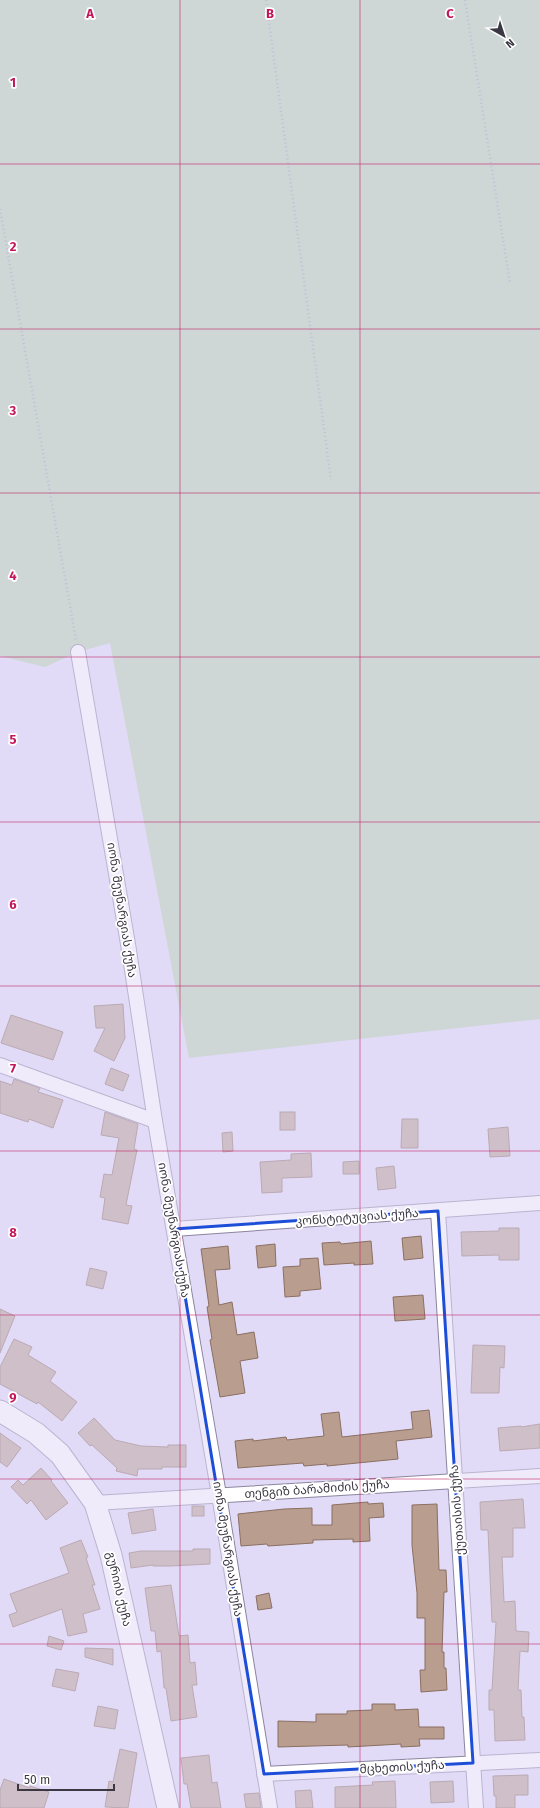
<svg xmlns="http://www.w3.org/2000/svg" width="540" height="1808" font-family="'Fira Sans','Noto Sans Georgian',sans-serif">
  <rect width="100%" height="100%" fill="#e2dbf7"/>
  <path fill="#b5d0ae" d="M0,0H540V1019L189,1058L110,643L78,652L45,667L0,656Z"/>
  <g fill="#b99d8f" stroke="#8a6f62">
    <path d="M123,1004L125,1038L114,1061L94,1051L105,1028H96L94,1006Z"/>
    <path d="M11,1015L63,1032L53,1060L1,1043Z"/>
    <path d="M111,1068L129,1075L123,1091L105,1084Z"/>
    <path d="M14,1079L40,1088L38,1092L63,1100L53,1128L29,1119L28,1122L0,1113V1081L12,1085Z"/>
    <path d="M105,1112L138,1124L134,1149L137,1150L126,1205L132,1206L128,1224L102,1219L105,1198L100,1197L104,1174L112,1175L119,1138L101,1135Z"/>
    <rect x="280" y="1112" width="15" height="18"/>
    <path d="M402,1119H418V1148H401Z"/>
    <path d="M508,1127L510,1156L490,1157L488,1129Z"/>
    <path d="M232,1132L233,1151L223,1152L222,1133Z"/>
    <path d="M311,1153L312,1177L282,1178V1192L262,1193L260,1162L291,1160V1154Z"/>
    <path d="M359,1161V1174H343V1162Z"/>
    <path d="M394,1166L396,1188L378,1190L376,1168Z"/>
    <path d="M499,1228H519V1260H499V1255L462,1256L461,1232L499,1231Z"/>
    <path d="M421,1236L423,1258L404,1260L402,1238Z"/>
    <path d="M371,1241L373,1264L354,1265V1263L324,1265L322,1243L340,1242L341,1244Z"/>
    <path d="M275,1244L276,1266L258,1268L256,1246Z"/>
    <path d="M228,1246L230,1269L215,1270L219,1305L232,1302L237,1335L254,1332L258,1358L240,1361L245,1393L220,1397L210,1340L212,1339L207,1307L209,1306L201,1249Z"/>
    <path d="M318,1258L321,1289L300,1291V1296L285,1297L283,1267L300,1266V1259Z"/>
    <path d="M90,1268L107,1272L103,1289L86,1285Z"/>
    <path d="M423,1295L425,1319L395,1321L393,1297Z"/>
    <path d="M0,1309L15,1316L0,1353Z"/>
    <path d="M14,1339L32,1347L28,1355L56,1372L50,1381L77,1402L62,1421L38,1402L37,1404L0,1384V1367Z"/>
    <path d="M473,1345L505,1346L504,1368L500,1367L499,1393H471Z"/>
    <path d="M429,1410L432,1437L396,1441L398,1459L327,1466V1464L304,1466L303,1463L238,1468L235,1441L253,1439V1441L286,1437L287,1440L324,1436L321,1414L339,1412L342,1437L413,1429L411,1412Z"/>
    <path d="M94,1418L115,1440L141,1446L168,1447V1445H186V1467H162V1469H138L137,1476L116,1471L117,1468L92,1445L90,1446L78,1433Z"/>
    <path d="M540,1424V1448L500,1451L498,1428L521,1426V1427Z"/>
    <path d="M0,1433L21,1448L7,1467L0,1462Z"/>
    <path d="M41,1468L52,1480L51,1481L68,1503L46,1520L31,1500L27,1504L11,1487L18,1480L23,1485Z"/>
    <path d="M523,1499L525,1528H513V1557H502L504,1602L515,1601L516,1631L529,1632L528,1652L520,1651L518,1690H521L522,1717H524L525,1740L495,1741L494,1710H489V1690H492L496,1622H492L488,1530H481L480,1502Z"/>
    <path d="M368,1502V1504L383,1503L384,1517L369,1518L370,1541L353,1542V1539L313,1540V1543L268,1546L267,1544L241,1546L238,1514L284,1509L312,1508V1525H332V1505Z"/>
    <path d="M437,1504L439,1570H446L447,1592H444L442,1652H444V1668H446L447,1690L421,1692L420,1670H425V1618H417V1593L412,1545V1505Z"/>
    <rect x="192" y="1506" width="12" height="10"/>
    <path d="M153,1509L156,1530L132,1534L128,1513Z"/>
    <path d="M81,1540L88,1557L86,1558L95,1585H92L100,1609L83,1614L87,1632L68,1636L62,1609L13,1627L9,1615L17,1612L10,1594L69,1573L60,1548Z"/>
    <path d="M193,1549H210V1564L171,1566H153V1565L131,1568L129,1553L141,1551H193Z"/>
    <path d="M171,1585L179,1636L188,1635L190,1663L195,1662L197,1685H192L197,1717L171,1721L166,1688H164L161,1651L157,1652L155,1631H151L145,1588Z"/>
    <path d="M269,1593L272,1608L258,1610L256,1596Z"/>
    <path d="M49,1636L64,1641L61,1650L47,1646Z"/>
    <path d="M85,1648L113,1649V1665L85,1657Z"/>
    <path d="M56,1669L79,1673L75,1691L52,1686Z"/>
    <path d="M372,1704H395V1710L418,1709L419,1727H444V1739H419L420,1746L401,1747V1744L348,1747V1745L278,1747V1721L316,1722V1714H347V1711L372,1710Z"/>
    <path d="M98,1706L118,1710L115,1729L94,1726Z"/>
    <path d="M120,1749L137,1753L128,1808L105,1807L109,1781L113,1782Z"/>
    <path d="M209,1755L212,1783L217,1782L221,1808H191L187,1784H184L181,1758Z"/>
    <path d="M528,1775V1795H515V1808H496V1796H494L493,1776Z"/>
    <path d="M4,1779L30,1788V1786L49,1792L44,1808H0V1790Z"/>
    <path d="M395,1781L396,1808H335V1787L373,1785L372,1782Z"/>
    <path d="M453,1781L454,1802L431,1803L430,1782Z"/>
    <path d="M311,1790L313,1808H296L295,1791Z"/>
    <path d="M259,1793L261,1808H246L244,1794Z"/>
  </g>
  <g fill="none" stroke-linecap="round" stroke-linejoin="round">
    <g stroke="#8c859f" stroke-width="16">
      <g id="minor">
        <path d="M78,652L128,944L155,1121L219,1495L270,1808"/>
        <path d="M0,1065L155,1121"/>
        <path d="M438,1211L476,1808"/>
        <path d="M174,1229L540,1203"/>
        <path d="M95,1503L540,1476"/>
        <path d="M264,1774L540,1760"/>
      </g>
    </g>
    <g stroke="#8c859f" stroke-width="23">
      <path id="highway" d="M0,1411L36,1433L60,1454L95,1503L111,1555L168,1808"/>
    </g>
    <g stroke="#a19bb1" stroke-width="2.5" stroke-dasharray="1 3" stroke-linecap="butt">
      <path d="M266,0L331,480"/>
      <path d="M465,0L510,283"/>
      <path d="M0,209L76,640"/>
    </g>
    <use href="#minor" stroke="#fff" stroke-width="14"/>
    <use href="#highway" stroke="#fff" stroke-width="21"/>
  </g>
  <path d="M0 0H540V1808H0ZM438,1211L473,1763L264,1774L174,1229Z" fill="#e2dbf7" fill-opacity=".55" fill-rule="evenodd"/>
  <path fill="none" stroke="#1d4ed8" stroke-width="3" stroke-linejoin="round" d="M438,1211L473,1763L264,1774L174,1229Z"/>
  <path fill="none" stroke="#c2185b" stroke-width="1" stroke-opacity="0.55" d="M180,0V1808M360,0V1808M0,164H540M0,329H540M0,493H540M0,657H540M0,822H540M0,986H540M0,1151H540M0,1315H540M0,1479H540M0,1644H540"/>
  <g text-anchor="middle" stroke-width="3.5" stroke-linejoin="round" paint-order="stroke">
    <g font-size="12" fill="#3b3844" stroke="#fff">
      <text transform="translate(122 910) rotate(81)" y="4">იონა მეუნარგიას ქუჩა</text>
      <text transform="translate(357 1217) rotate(-4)" y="4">კონსტიტუციას ქუჩა</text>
      <text transform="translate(174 1230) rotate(80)" y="4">იონა მეუნარგიას ქუჩა</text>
      <text transform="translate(317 1489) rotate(-4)" y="4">თენგიზ ბარამიძის ქუჩა</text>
      <text transform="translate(457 1510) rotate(-94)" y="4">ქუთაისის ქუჩა</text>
      <text transform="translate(228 1549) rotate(81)" y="4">იონა მეუნარგიას ქუჩა</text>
      <text transform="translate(119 1589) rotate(77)" y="4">გურიის ქუჩა</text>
      <text transform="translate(402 1767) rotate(-3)" y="4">მცხეთის ქუჩა</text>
    </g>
  </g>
  <g font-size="13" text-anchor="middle" font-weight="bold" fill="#c2185b" stroke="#fff" stroke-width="3.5" stroke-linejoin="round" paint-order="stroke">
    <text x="90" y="18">A</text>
    <text x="270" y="18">B</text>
    <text x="450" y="18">C</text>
    <text x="13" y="87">1</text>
    <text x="13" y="251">2</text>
    <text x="13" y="415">3</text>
    <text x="13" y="580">4</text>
    <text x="13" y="744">5</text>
    <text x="13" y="909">6</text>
    <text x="13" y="1073">7</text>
    <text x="13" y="1237">8</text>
    <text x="13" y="1402">9</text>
  </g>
  <g transform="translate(504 36) rotate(141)" stroke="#ffffff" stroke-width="3" paint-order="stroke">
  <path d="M0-3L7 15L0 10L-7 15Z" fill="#3b3844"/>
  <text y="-6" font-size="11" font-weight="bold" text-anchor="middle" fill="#3b3844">N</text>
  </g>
  <path d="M18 1784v6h96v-6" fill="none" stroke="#3b3844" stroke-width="2"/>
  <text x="24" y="1784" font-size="12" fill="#3b3844" stroke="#ffffff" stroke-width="3" paint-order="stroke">50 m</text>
</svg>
